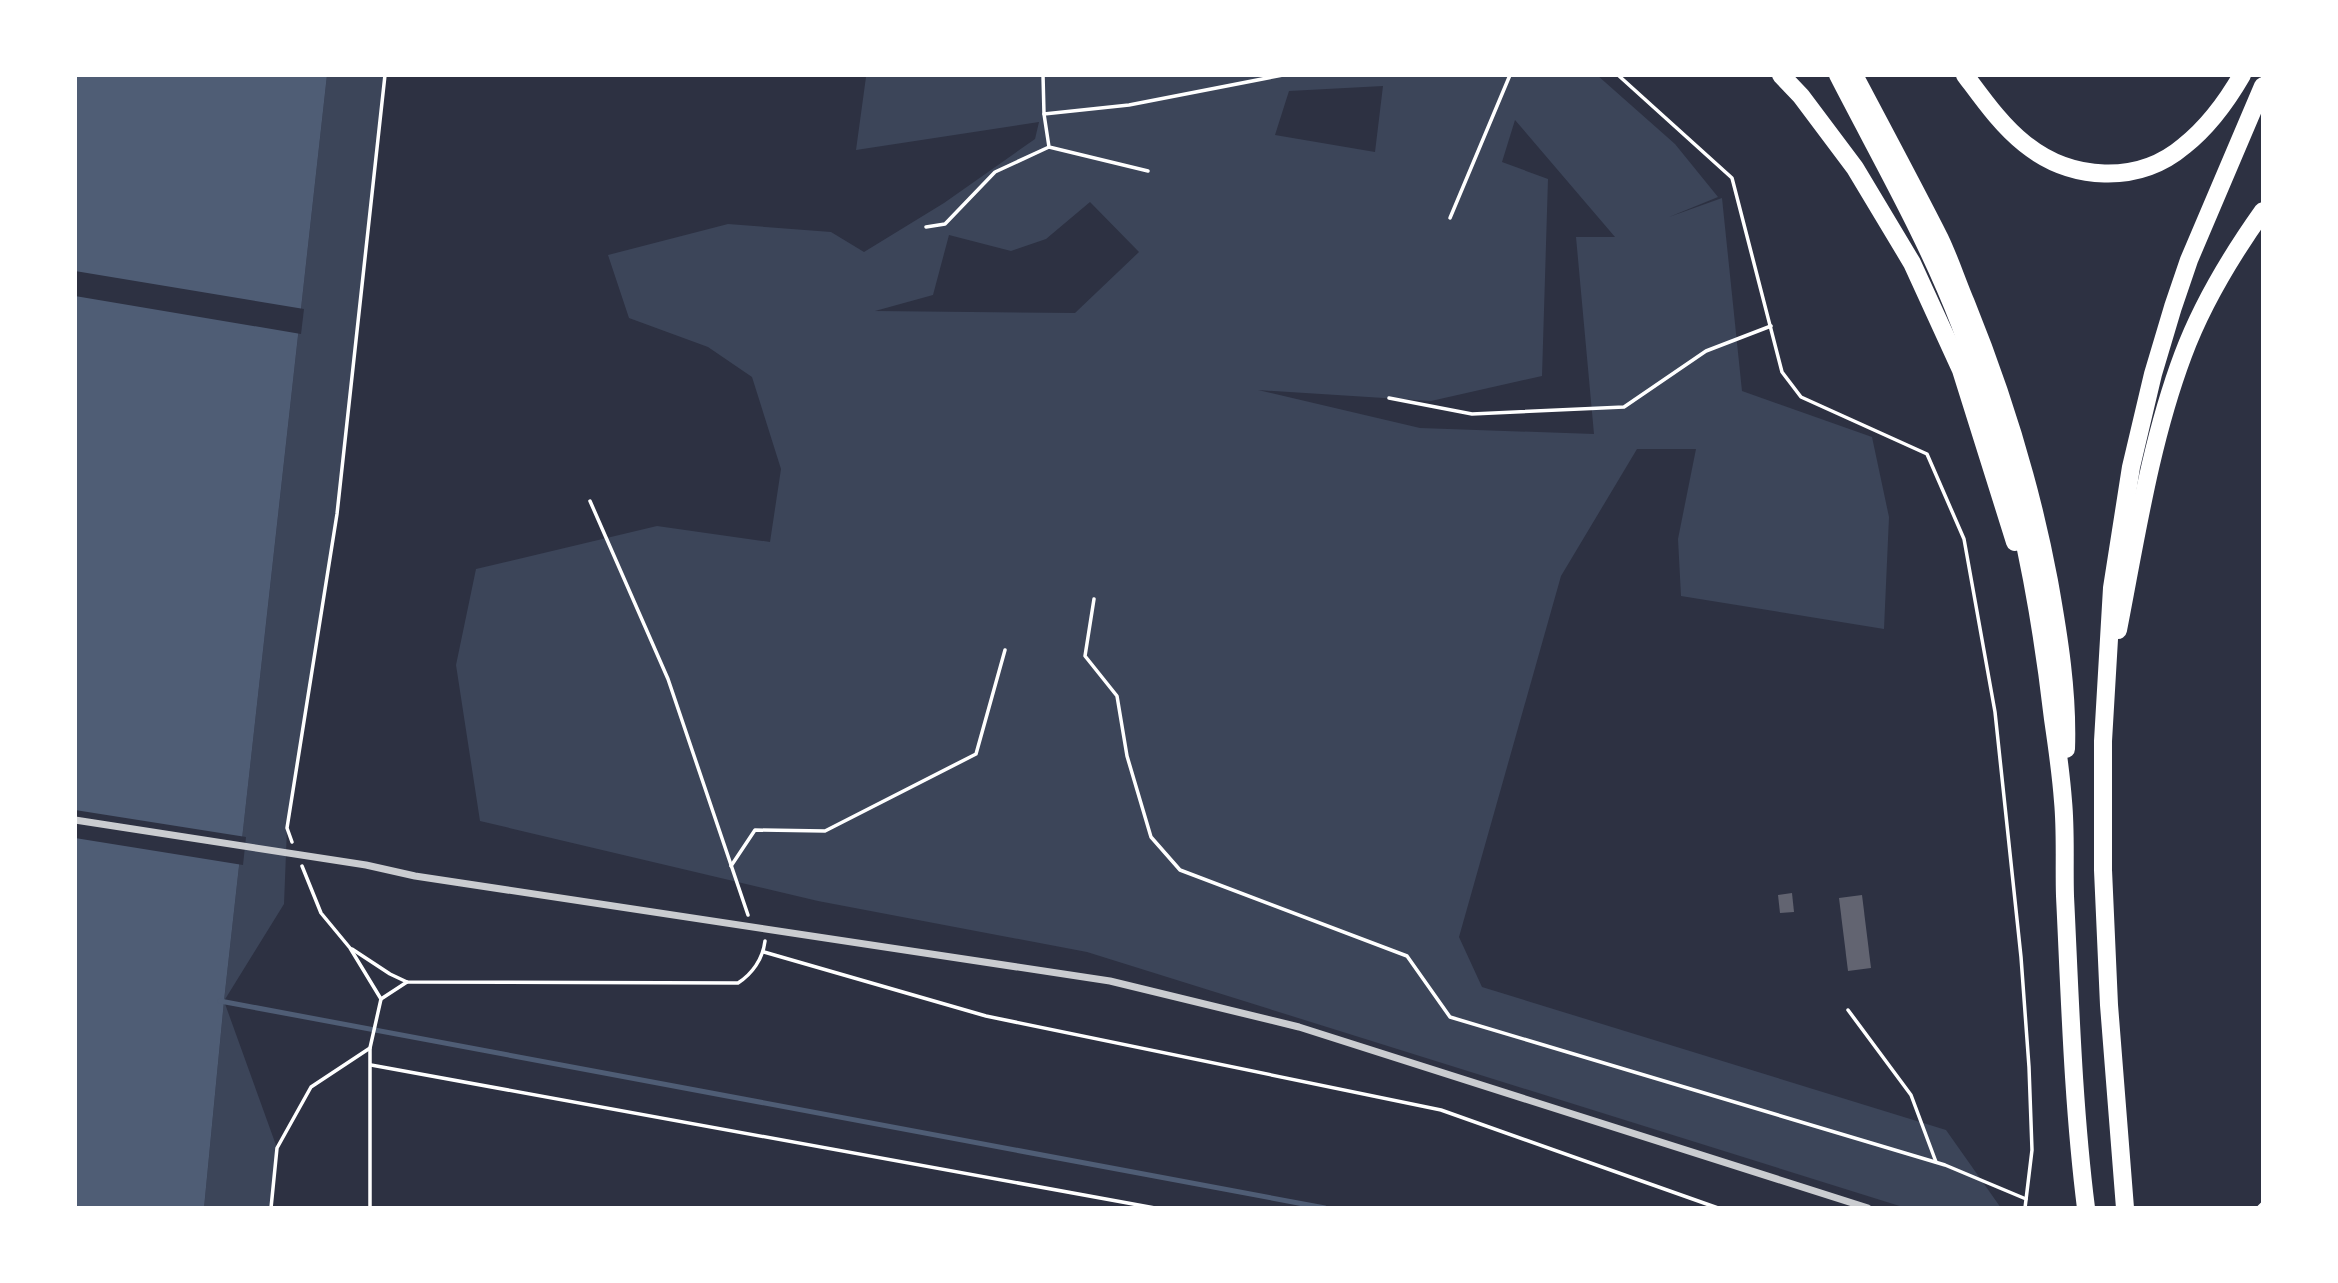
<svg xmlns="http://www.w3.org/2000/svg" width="2338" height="1283" font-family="'PT Sans',sans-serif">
  <rect width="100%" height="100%" fill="#2d3142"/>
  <g fill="#3c4559" fill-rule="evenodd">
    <path d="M327,75H386L337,514L287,828L284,904L224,1001L277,1148L271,1208H204L224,1001Z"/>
    <path d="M882,75H1597L1675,144L1718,197L1669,217L1722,198L1742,391L1872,437L1889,517L1884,629L1681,596L1678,539L1696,449H1637L1561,576L1459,937L1482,987L1946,1130L2001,1208H1906L1087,952L818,901L480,821L456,665L476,569L657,526L770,542L781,469L752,377L708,347L629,318L608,255L728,224L831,232L864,252L944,203L1035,139L1039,122L856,150L866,77ZM1383,86L1375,152L1275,135L1289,91ZM1515,120L1615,237H1576L1594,434L1420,428L1258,390L1431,401L1542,376L1548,179L1502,162ZM1090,202L1139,252L1075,313L875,311L933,295L949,235L1011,251L1046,239Z"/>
  </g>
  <path fill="#4f5d75" d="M75,75H327L224,1001L204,1208H75Z"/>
  <g fill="#2d3142">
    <path d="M75,271L304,309L301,334L75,296Z"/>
    <path d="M75,810L246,837L243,865L75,838Z"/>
  </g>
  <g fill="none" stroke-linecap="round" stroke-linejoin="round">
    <path stroke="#4f5d75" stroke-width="5" d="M220,1001L1325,1208"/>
  </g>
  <g fill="#626471">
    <path d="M1792,893L1794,912L1780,913L1778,895Z"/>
    <path d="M1862,895L1871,968L1848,971L1839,898Z"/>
  </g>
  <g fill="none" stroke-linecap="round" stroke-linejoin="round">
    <g stroke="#fff" stroke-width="3.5">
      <path d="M1043,75L1044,114L1129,105L1283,75"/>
      <path d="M1618,75L1732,178L1782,372L1801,397L1927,454L1964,539L1995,712L2021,957L2029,1067L2032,1150L2025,1208"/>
      <path d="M1044,114L1049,147L1148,171"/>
      <path d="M1450,218L1510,75"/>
      <path d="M926,227L945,224L995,172L1049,147"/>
      <path d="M1389,398L1472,414L1624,407L1706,351L1771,326"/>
      <path d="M590,501L668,679L748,915"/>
      <path d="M1094,599L1085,656L1117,696L1127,756L1151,837L1180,870L1407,956L1450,1017L1945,1165L2026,1199"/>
      <path d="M292,842L287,828L337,514L385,75"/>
      <path d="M302,866L321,913L350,948L381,999L370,1048V1208"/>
      <path d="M731,866L755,830L825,831L976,754L1005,650"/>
      <path d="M352,949L390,974L407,982L738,983C752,974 763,959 765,941"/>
      <path d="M764,952L986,1016L1441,1110L1718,1208"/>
      <path d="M381,999L407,982"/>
      <path d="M1848,1010L1911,1095L1936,1162"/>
      <path d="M371,1065L1155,1208"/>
      <path d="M271,1208L277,1148L311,1087L370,1048"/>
      <path d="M2258,1208L2263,1203"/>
    </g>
    <path stroke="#caccd0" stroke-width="7" d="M75,820L366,865L415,876L1110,981L1299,1027L1868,1208"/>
    <g stroke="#fff" stroke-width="18">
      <path d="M1781,75L1801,96L1855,168L1912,263L1961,370L2015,542"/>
      <path d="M1838,75C1880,157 1927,238 1960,324C2010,455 2037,580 2053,719C2057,746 2061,774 2063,801C2066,833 2064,864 2065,896C2070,999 2073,1105 2086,1208"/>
      <path d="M1854,75C1883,130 1912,184 1940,239C1950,260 1957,282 1966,303C2003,394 2031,485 2049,581C2059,637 2068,693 2066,749"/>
      <path d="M1965,75C1983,99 2001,125 2025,144C2071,181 2138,185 2184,146C2208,127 2227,101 2242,75"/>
      <path d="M2118,630C2136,538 2150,443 2183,355C2202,304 2231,256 2263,211"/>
      <path d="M2125,1208L2109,1005L2103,870V741L2112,588L2131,467L2153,374L2173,307L2189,260L2263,86"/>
    </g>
  </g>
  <rect width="2338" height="1283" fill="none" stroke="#ffffff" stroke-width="154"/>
</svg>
